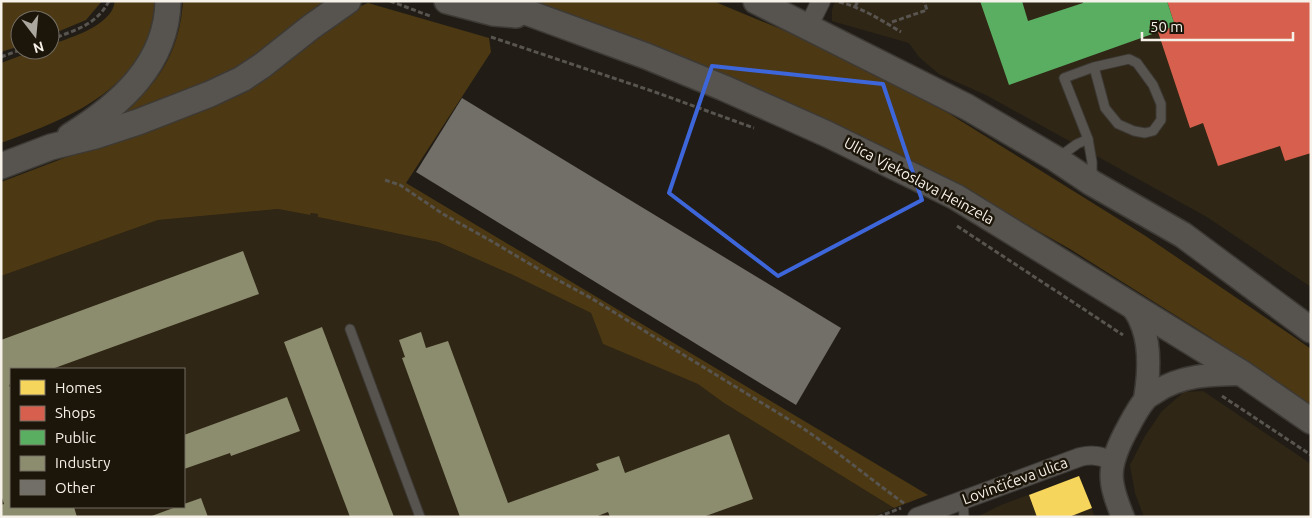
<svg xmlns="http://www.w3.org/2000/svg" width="1312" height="518" font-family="Ubuntu,sans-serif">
  <rect width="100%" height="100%" fill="#211d16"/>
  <g fill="#2f2615" fill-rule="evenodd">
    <path d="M835,1H1311V287L1207,217L986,95L939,74L919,57L909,43L832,21V10Z"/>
    <path d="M278,209L310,215L311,213L318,214V217L438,242L513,275L591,313L603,344L699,384L724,403L894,508L871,517H1V276L158,220ZM11,369H184V507H11Z"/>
    <path d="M1203,391L1311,464V517H1144L1135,493L1130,465L1145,436L1162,411L1184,392Z"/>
    <path d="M1079,476L1095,517H977L1001,505Z"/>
  </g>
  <g fill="#4c3913">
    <path d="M1,1H102L86,20L50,35V20H20V46L1,52Z"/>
    <path d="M115,1H155C153,16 151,33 145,46C117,101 55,123 1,143V63L36,50H50V45C69,38 98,30 111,12C113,9 114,5 115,1Z"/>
    <path d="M183,1H333L265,52L223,77L126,113L127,109C162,80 180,47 183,1Z"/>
    <path d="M530,1H713L819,45L948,113L1144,235L1294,337L1311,349V408L1210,337L1070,249L943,177L792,104Z"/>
    <path d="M368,3L489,38L491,52L406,183L928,495L894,508L724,403L698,384L603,344L591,313L513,275L438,242L318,217V214L311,213L310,215L278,209L158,220L1,276V182L217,100L351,10Z"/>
  </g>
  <path fill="#f6d55c" d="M1079,476L1092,508L1069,517H1037L1029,495Z"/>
  <path fill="#d6604d" d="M1167,1H1311V153L1285,161L1280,146L1218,166L1203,123L1190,128L1158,32L1175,26Z"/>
  <path fill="#5aae61" d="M980,1H1022L1028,21L1083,3V1H1167L1175,26L1009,85Z"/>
  <g fill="#8c8c6e">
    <path d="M243,251L259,294L52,369H11V384L9,385L11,390V507H74L77,517H1V505L4,504L1,495V340Z"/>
    <path d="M322,327L394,517H350L284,342Z"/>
    <path d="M421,332L426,348L448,341L508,503L599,470L596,464L619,456L625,473L729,434L753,499L703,517H610L608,512L595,517H460L402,358L405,357L399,340Z"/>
    <path d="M287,397L300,431L231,456L230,453L184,469V435Z"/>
    <path d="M201,498L208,517H149L176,507H184V504Z"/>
  </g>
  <path fill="#726e68" d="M462,98L841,328L796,405L416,172Z"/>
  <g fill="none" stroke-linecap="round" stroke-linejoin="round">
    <g stroke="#3d3935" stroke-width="11">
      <g id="service">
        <path d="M1059,157L1077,144L1088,139"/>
        <path d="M1092,180V162L1088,139L1064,78L1094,67L1129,59L1137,63L1153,85L1161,104V120L1153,131L1145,133L1134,131L1118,124L1105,108L1094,67"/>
        <path d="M350,329L420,517"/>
        <path d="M963,500L964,517"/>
      </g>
    </g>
    <g stroke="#3d3935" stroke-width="20">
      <g id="minor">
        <path d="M808,27L821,1"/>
        <path d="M917,517L1080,457C1093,454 1101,456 1113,461"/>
      </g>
    </g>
    <g stroke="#3d3935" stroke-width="25">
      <g id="tertiary">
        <path d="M1132,307C1135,311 1138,315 1140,320C1151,343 1149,375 1145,399"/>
        <path d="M1123,517C1108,481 1107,468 1125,433C1131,422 1137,409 1145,400C1147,397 1151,395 1154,393C1180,375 1212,374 1243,374"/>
      </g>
    </g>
    <g stroke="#3d3935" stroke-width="28">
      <g id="secondary">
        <path d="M447,1L493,13L516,15"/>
        <path d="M496,1L646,56L724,88L827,134L956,197L1243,374L1311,421"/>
        <path d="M756,1L967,107L1056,159L1092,183L1183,235L1311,330"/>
        <path d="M70,136C120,105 167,64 168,1"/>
        <path d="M1,166L51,147L95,136L138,122L210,94L242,79L263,65L311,27L348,1"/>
      </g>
    </g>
    <g stroke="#58544f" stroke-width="3" stroke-dasharray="5 2.5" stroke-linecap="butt">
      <path d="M390,1L430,16"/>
      <path d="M839,2C861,7 881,20 901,32"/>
      <path d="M855,7L858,1"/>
      <path d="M892,22L927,10L924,1"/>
      <path d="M491,37L655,92L754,128"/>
      <path d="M50,40C74,30 96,26 109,1"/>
      <path d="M1,57L20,50"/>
      <path d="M385,180L400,185L443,214L493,242L545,273L591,298L801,427C837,451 870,479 905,504"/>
      <path d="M957,226L1123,335"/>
      <path d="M1222,396L1311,455"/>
      <path d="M878,517L901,508"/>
    </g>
    <use href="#service" stroke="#57544f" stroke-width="9"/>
    <use href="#minor" stroke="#57544f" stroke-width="18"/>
    <use href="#tertiary" stroke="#57544f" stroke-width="22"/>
    <use href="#secondary" stroke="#57544f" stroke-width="25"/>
  </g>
  <path fill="none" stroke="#3e66db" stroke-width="4" stroke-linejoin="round" d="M712,66L883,84L922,200L778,276L669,193Z"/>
  <g text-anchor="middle" stroke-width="5" stroke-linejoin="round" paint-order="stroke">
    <g font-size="15" fill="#f6f1e9" stroke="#1c1509">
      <text transform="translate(919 181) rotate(28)" y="5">Ulica Vjekoslava Heinzela</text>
      <text transform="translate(1015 481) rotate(-20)" y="5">Lovinčićeva ulica</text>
    </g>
  </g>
  <rect width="1312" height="518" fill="none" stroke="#f6f1e9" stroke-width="5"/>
  <rect x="10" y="368" width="175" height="140" fill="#1c1509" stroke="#736d63"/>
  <rect x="20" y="380" width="25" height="15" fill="#f6d55c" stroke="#736d63"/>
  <text x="55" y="393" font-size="15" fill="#f6f1e9">Homes</text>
  <rect x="20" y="406" width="25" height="15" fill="#d6604d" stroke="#736d63"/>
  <text x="55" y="418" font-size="15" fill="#f6f1e9">Shops</text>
  <rect x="20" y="430" width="25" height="15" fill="#5aae61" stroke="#736d63"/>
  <text x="55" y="443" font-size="15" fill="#f6f1e9">Public</text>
  <rect x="20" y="456" width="25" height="15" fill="#8c8c6e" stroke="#736d63"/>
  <text x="55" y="468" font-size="15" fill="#f6f1e9">Industry</text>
  <rect x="20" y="480" width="25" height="15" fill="#726e68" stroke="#736d63"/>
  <text x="55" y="493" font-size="15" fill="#f6f1e9">Other</text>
  <g transform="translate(35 35) rotate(164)"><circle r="24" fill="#1c1509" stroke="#736d63"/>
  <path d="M0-4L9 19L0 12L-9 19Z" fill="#aba79f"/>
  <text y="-8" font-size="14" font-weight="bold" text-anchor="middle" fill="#f6f1e9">N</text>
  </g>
  <path d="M1142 32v8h151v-8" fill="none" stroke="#f6f1e9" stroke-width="2.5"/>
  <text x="1150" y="32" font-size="15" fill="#f6f1e9" stroke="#1c1509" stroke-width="4" paint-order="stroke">50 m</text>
</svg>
